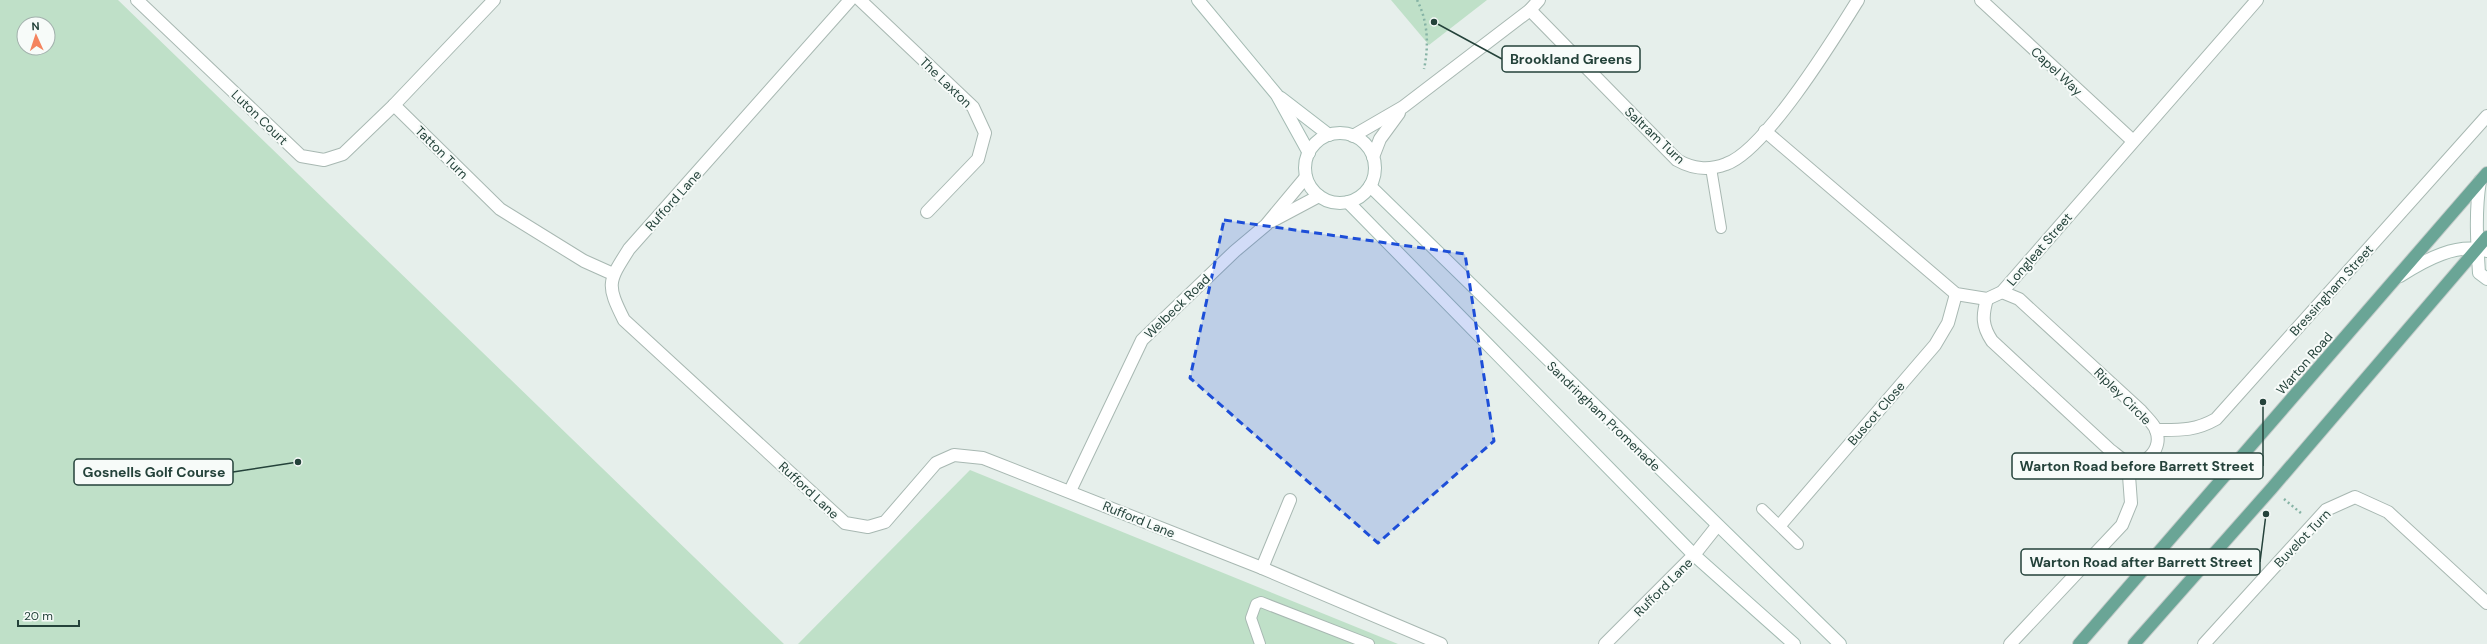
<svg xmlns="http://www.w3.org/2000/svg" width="2487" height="644" font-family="'DM Sans',sans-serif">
  <rect width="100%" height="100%" fill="#e6efeb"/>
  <g fill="#bfe0c8" fill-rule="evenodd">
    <path d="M0,0H118L784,644H0ZM24,24H48V48H24Z"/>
    <path d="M1391,0H1487L1429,45Z"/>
    <path d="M970,470L1398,644H798Z"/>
  </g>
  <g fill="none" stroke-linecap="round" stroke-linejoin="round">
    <g stroke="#a8b8b2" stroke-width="12">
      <g id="lane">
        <path d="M1711,168L1721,228"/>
        <path d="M1762,509L1798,544"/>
        <path d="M1260,644L1251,618L1256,604L1261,602L1369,644"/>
      </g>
    </g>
    <g stroke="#a8b8b2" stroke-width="14">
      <g id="street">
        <path d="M137,0L301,156L324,160L343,154L394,105L494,0"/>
        <path d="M850,0L629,249C608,282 606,284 624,320L845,523L868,527L885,522L936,463L954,455L983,458L1262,568L1441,644"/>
        <path d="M860,0L973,107L985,133L978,159L927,212"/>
        <path d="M1981,0L2133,141"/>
        <path d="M1530,10L1677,160C1693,169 1708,171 1726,164C1765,151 1835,37 1858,0"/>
        <path d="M394,105L500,209L584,261L613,274"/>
        <path d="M1765,131L1956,294L1987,299L2002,292L2257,0"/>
        <path d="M1353,136L1403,107L1530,10L1539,0"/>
        <path d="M1373,157L1380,139L1399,113"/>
        <path d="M1272,221L1319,196"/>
        <path d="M1987,299C1982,316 1982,326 1992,341L2110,450C2115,453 2122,461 2128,462C2147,467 2163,448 2156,430C2154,424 2146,417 2141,411L2019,299L2002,292"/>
        <path d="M2156,430C2180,430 2195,431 2216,419L2487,116"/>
        <path d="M1070,491L1142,340L1235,251L1266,225L1306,177"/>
        <path d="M1781,524L1935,345L1948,323L1956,294"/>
        <path d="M1262,568L1290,500"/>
        <path d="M1605,644L1694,555L1717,526"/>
        <path d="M2010,644L2122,525L2131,503L2128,462"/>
        <path d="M2204,644L2326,510L2355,497L2388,512L2487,603"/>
      </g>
    </g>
    <g stroke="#a4bbb3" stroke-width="14">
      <g id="secondary">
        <path d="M1198,0L1277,95L1309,153"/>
        <path d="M1281,98L1329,135"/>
        <circle cx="1340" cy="168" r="35"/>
        <path d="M2480,181C2475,212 2477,242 2479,273L2487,279"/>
        <path d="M1370,186L1840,644"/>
        <path d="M1348,202L1694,555L1794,644"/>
        <path d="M2400,276C2425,260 2457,242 2487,251"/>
      </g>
    </g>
    <g stroke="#c2cac8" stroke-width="14">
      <g id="primary">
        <path d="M2079,644L2487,173"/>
        <path d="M2134,644L2272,488L2487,237"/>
      </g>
    </g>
    <g stroke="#86b3a5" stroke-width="2.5" stroke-dasharray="2 3" stroke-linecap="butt">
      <path d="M1417,0C1428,21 1429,46 1424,69"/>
      <path d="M2251,471L2259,478"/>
      <path d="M2284,499L2302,514"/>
    </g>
    <use href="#lane" stroke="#fff" stroke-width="10"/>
    <use href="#street" stroke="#fff" stroke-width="12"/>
    <use href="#secondary" stroke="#fff" stroke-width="12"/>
    <use href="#primary" stroke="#6aa596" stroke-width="12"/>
  </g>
  <path fill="#1d4ed8" fill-opacity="0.2" stroke="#1d4ed8" stroke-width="3" stroke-dasharray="8 5" stroke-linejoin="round" d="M1224,220L1465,254L1494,441L1378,543L1190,378Z"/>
  <g text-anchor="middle" stroke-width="4" stroke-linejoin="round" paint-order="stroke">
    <g font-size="13" fill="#24423a" stroke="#f7fbf9">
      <text transform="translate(2057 71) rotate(43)" y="5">Capel Way</text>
      <text transform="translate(946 82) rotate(44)" y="5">The Laxton</text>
      <text transform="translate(260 117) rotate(44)" y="5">Luton Court</text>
      <text transform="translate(1655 135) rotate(43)" y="5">Saltram Turn</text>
      <text transform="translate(442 152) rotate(45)" y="5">Tatton Turn</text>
      <text transform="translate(673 200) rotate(-48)" y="5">Rufford Lane</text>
      <text transform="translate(2039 249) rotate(-49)" y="5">Longleat Street</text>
      <text transform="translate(2331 290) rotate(-48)" y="5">Bressingham Street</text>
      <text transform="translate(1177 306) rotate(-44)" y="5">Welbeck Road</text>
      <text transform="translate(2304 363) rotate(-49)" y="5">Warton Road</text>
      <text transform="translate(2123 396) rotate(45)" y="5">Ripley Circle</text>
      <text transform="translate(1876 413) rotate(-49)" y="5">Buscot Close</text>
      <text transform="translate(1604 416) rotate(44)" y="5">Sandringham Promenade</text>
      <text transform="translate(809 490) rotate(43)" y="5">Rufford Lane</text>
      <text transform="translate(1139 519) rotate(22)" y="5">Rufford Lane</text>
      <text transform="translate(2302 538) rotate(-46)" y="5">Buvelot Turn</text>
      <text transform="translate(1663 587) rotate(-45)" y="5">Rufford Lane</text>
    </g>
  </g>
  <path fill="none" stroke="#24423a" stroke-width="1.5" d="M1434 22L1502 59M2263 402L2263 466M298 462L233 472M2266 514L2260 562"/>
  <g fill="#24423a" stroke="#f7fbf9" stroke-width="1.5">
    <circle cx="1434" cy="22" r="4"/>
    <circle cx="2263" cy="402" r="4"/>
    <circle cx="298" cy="462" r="4"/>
    <circle cx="2266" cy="514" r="4"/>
  </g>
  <g fill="#f7fbf9" stroke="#24423a" stroke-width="1.5">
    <rect x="1502" y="46" width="138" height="26" rx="4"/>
    <rect x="2012" y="453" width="251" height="26" rx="4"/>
    <rect x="74" y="459" width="159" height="26" rx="4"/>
    <rect x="2021" y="549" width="239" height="26" rx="4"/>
  </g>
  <g font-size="14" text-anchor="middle" font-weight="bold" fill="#24423a">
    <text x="1571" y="64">Brookland Greens</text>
    <text x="2137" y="471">Warton Road before Barrett Street</text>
    <text x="154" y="477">Gosnells Golf Course</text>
    <text x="2141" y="567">Warton Road after Barrett Street</text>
  </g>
  <g transform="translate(36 36) rotate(357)"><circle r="19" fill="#f7fbf9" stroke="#a3b1ad"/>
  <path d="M0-3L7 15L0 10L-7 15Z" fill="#f4845f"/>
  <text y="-6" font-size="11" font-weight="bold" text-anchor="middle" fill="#24423a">N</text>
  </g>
  <path d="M18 620v6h61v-6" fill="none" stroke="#24423a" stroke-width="2"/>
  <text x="24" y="620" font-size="12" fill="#24423a" stroke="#f7fbf9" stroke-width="3" paint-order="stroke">20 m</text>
</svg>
